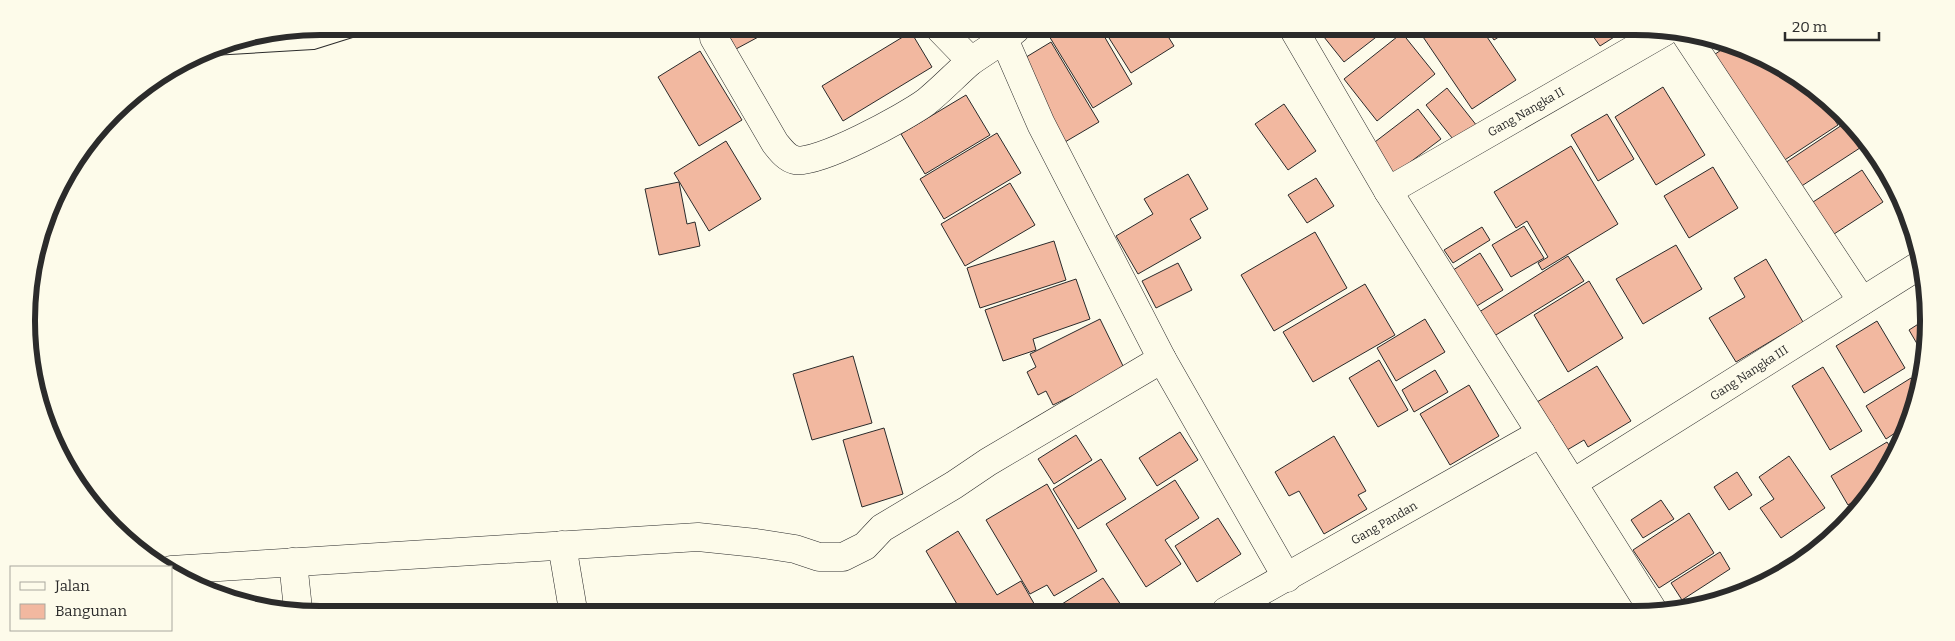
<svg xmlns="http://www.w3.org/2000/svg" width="1955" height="641" font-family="Bitter,serif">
  <rect width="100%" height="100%" fill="#fdfbea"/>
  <g fill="#f2b8a0" stroke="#2b2b2b">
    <path d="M725,28H775L736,49Z"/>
    <path d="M1050,29H1100L1132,84L1093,108L1046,31Z"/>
    <path d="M1104,30H1164L1174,46L1131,73Z"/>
    <path d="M1333,30L1384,31L1344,62L1324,37Z"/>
    <path d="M1419,31H1483L1516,80L1472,109Z"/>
    <path d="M1488,31H1508L1494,40Z"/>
    <path d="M911,32L932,67L843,121L822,86Z"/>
    <path d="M1590,32H1622L1600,46Z"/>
    <path d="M1402,33L1435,74L1377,121L1344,79Z"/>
    <path d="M1051,42L1099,122L1065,142L1018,62Z"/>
    <path d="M1727,46L1798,76L1819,97L1838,125L1777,165L1708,59Z"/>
    <path d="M700,51L742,120L699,146L658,77Z"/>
    <path d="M1663,87L1705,155L1656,185L1615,117Z"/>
    <path d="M1447,88L1481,131L1460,148L1426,105Z"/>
    <path d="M966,95L990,135L925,174L901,134Z"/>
    <path d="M1284,104L1316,151L1288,170L1255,124Z"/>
    <path d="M1418,109L1441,139L1393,175L1371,145Z"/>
    <path d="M1607,114L1634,159L1598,181L1571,135Z"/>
    <path d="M1845,123L1866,144L1794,191L1779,167Z"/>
    <path d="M997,133L1021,173L944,219L920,179Z"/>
    <path d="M726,141L761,199L709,231L674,173Z"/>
    <path d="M1571,146L1618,224L1542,270L1538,263L1548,257L1527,221L1516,228L1494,192Z"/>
    <path d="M1713,167L1738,208L1689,238L1664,196Z"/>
    <path d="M1862,170L1883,202L1831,236L1810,204Z"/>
    <path d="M1188,174L1208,209L1190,219L1201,238L1138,274L1116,236L1153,214L1144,199Z"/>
    <path d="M1316,178L1334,206L1307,223L1288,195Z"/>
    <path d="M679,182L687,224L695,222L700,246L659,255L645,189Z"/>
    <path d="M1010,183L1035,225L965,266L941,224Z"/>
    <path d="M1524,226L1544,258L1511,277L1492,245Z"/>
    <path d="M1482,227L1490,240L1453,263L1444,250Z"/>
    <path d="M1315,232L1347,288L1274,331L1241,275Z"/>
    <path d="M1054,241L1066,280L980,308L967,268Z"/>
    <path d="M1676,245L1702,289L1643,324L1616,279Z"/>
    <path d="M1480,253L1503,290L1472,309L1450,272Z"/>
    <path d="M1568,256L1584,281L1491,338L1476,314Z"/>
    <path d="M1766,259L1803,322L1736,362L1709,318L1745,297L1734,278Z"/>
    <path d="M1178,263L1192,290L1156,308L1142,281Z"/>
    <path d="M1076,279L1090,319L1033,339L1036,350L1003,361L985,310Z"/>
    <path d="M1589,281L1623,338L1568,372L1534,315Z"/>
    <path d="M1365,284L1395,335L1313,382L1283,332Z"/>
    <path d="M1100,319L1125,370L1053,405L1046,391L1038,395L1027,372L1036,367L1030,354Z"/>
    <path d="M1425,319L1445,352L1396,381L1377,348Z"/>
    <path d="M1877,321L1905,368L1864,393L1836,346Z"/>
    <path d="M1923,321V354L1909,330Z"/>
    <path d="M853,356L872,423L812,440L793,374Z"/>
    <path d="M1379,360L1408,410L1378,427L1349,378Z"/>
    <path d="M1597,366L1631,421L1588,447L1584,440L1562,453L1532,405Z"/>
    <path d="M1823,367L1862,431L1830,450L1792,386Z"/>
    <path d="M1435,370L1448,392L1414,412L1402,390Z"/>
    <path d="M1911,378L1918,390L1904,427L1886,439L1866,406Z"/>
    <path d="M1469,385L1499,436L1450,465L1420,414Z"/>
    <path d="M884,428L903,494L862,507L843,440Z"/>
    <path d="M1180,432L1198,460L1157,486L1139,458Z"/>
    <path d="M1076,435L1092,460L1054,484L1038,459Z"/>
    <path d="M1334,436L1366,491L1358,495L1367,509L1324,534L1299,491L1289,496L1275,472Z"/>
    <path d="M1887,442L1895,454L1889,468L1869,492L1848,505L1831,476Z"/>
    <path d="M1789,456L1825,508L1781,538L1760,508L1774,499L1759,477Z"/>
    <path d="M1101,459L1126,499L1078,529L1053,489Z"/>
    <path d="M1737,472L1752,495L1729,510L1714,487Z"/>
    <path d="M1175,480L1199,518L1165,540L1181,564L1146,587L1106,524Z"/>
    <path d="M1047,484L1097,571L1054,596L1047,585L1030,594L986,520Z"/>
    <path d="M1661,500L1674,519L1643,538L1631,520Z"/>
    <path d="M1689,513L1714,553L1659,588L1633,550Z"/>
    <path d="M1218,518L1241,554L1197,582L1175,546Z"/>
    <path d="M958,531L997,595L1021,581L1036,607L1030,611H961L926,551Z"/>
    <path d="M1720,552L1730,569L1682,600L1671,583Z"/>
    <path d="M1103,578L1125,611H1051Z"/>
  </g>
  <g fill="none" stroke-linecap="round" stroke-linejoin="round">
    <g stroke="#2b2b2b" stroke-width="16">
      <path id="lane" d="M212,48L313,42L364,26"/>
    </g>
    <g stroke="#2b2b2b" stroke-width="29">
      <g id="street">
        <path d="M940,29L971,61L1004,39"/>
        <path d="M1016,29L1004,39L1041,124L1162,359L1287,578"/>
        <path d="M1294,30L1388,191L1654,612"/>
        <path d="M1684,32L1862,301"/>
        <path d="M714,38L775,143C780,149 786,158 795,160C816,166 907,116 926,102C942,89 956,74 971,61"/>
        <path d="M1388,191L1664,32"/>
        <path d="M1573,483L1923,263"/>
        <path d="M562,545L573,610"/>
        <path d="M293,562L298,609"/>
        <path d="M171,570L698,537L756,543L795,549L819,557H843L865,546L882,528L954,485L988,462L1162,359"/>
        <path d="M1226,611L1541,433"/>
      </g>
    </g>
    <use href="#lane" stroke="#fdfbea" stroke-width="14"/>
    <use href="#street" stroke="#fdfbea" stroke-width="28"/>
  </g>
  <g text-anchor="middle" stroke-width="4" stroke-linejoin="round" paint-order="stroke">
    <g font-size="12" fill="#2b2b2b" stroke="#fdfbea">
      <text transform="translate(1526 112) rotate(-30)" y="4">Gang Nangka II</text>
      <text transform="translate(1749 373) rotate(-33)" y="4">Gang Nangka III</text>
      <text transform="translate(1384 523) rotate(-30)" y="4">Gang Pandan</text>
    </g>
  </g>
  <path d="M0 0H1955V641H0ZM320 35H1635A285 285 0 0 1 1920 320V321A285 285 0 0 1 1635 606H320A285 285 0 0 1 35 321V320A285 285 0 0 1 320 35Z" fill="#fdfbea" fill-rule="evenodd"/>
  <path fill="none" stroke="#2b2b2b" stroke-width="6" d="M320 35H1635A285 285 0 0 1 1920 320V321A285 285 0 0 1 1635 606H320A285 285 0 0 1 35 321V320A285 285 0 0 1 320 35Z"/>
  <rect x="10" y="566" width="162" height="65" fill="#fdfbea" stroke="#a9a89e"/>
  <rect x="20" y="582" width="25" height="8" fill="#fdfbea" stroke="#a9a89e"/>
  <text x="55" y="591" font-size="15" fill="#2b2b2b">Jalan</text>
  <rect x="20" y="604" width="25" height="15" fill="#f2b8a0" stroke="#a9a89e"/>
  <text x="55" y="616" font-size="15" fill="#2b2b2b">Bangunan</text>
  <path d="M1785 32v8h94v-8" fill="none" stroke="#2b2b2b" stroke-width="2.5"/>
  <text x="1792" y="32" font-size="15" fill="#2b2b2b" stroke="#fdfbea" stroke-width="4" paint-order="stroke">20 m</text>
</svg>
